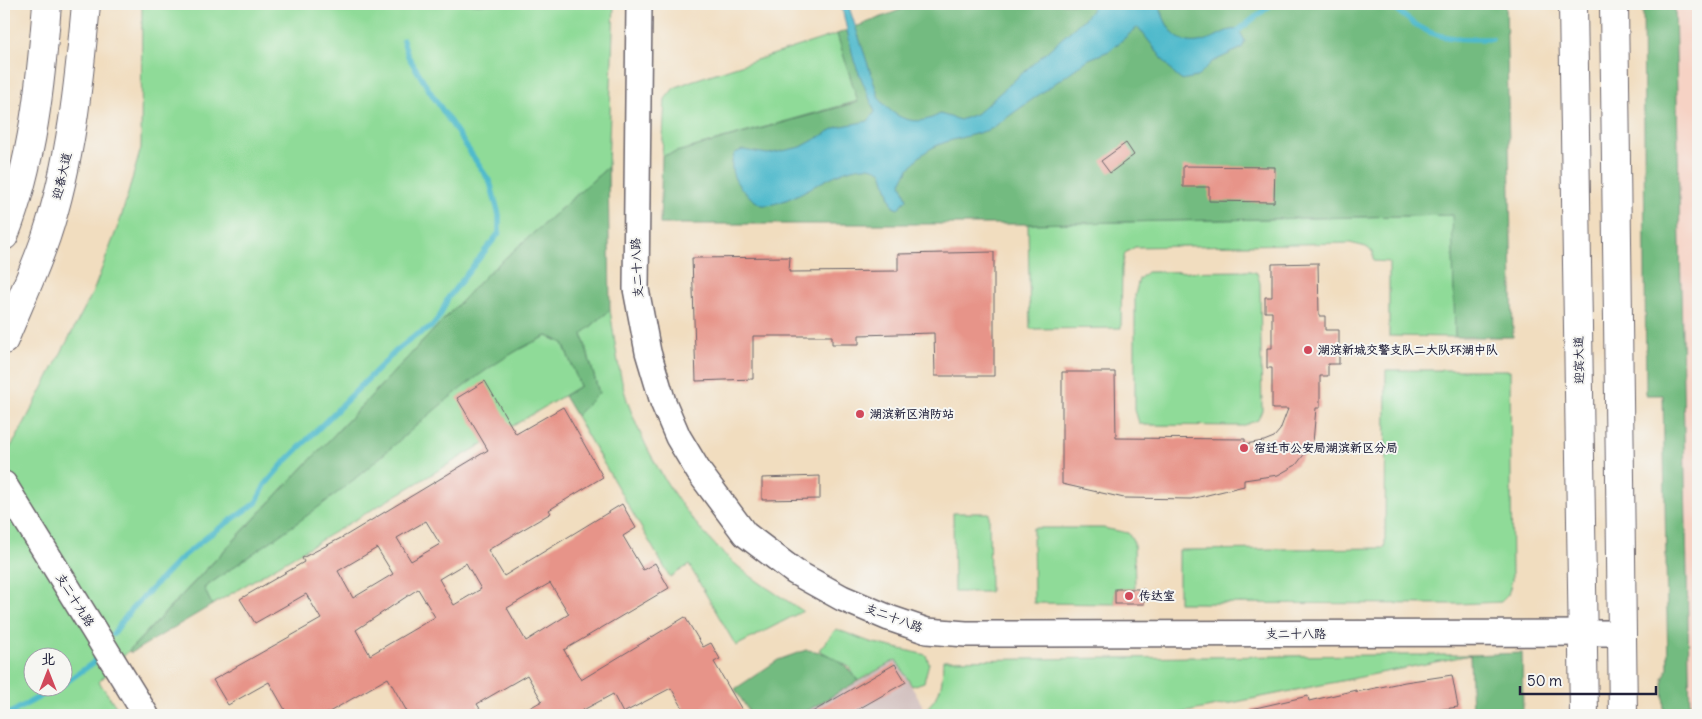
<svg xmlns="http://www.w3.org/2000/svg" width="1702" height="719" font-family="Delius,'LXGW WenKai TC',sans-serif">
  <rect width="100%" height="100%" fill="#f6f6f2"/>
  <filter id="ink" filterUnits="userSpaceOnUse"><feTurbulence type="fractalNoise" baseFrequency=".02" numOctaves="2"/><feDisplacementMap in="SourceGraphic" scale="10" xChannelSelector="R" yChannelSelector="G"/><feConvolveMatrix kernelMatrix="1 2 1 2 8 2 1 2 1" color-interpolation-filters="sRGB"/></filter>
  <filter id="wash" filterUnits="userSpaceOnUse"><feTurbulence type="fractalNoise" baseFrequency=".0096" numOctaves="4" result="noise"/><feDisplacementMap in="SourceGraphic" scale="20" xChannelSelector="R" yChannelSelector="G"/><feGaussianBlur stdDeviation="1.12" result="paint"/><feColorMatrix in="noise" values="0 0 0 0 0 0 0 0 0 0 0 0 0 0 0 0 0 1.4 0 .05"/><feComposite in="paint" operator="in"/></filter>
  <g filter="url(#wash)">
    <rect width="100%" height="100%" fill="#f1ddbf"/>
    <path fill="#f6d2c4" d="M1675,4H1698V715H1690Z"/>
    <path fill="#d1bfbe" d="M896,660L928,715H800Z"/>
    <g fill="#8fdb98" stroke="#587e6a" fill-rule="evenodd">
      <path d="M142,4H614L608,167L485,276L99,682L122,715H4V457L17,437L93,292L121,218L141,148ZM32,656H62V686H32Z"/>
      <path d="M837,34L858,101L662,156L665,99L674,88L691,81Z"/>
      <path d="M1453,215L1455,337L1389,336V262L1373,261V252L1366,247L1350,243L1135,247L1125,253L1122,268L1121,328L1030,329L1028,224Z"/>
      <path d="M1250,271L1257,273L1260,283L1262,410L1258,420L1242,426L1145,425L1139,423L1135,410V295L1139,279L1147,272Z"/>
      <path d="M610,310C615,341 618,373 628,403C649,462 687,522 734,563C755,581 780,596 803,611L736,646L689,565L670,577L576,416L599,393L582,334Z"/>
      <path d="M547,336L563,343L580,386L212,605L204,588C248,556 294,526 337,493C404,441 468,368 547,336Z"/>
      <path d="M1386,370H1510L1512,580L1508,595L1501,602L1458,604L1179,603V550L1385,548Z"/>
      <path d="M953,513H989L990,592H954Z"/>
      <path d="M1033,528H1103L1128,533L1134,543L1135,589H1115V604L1034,603Z"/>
      <path d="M836,629L870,642L926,655L929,663L924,682L912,686L896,660L858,681L849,667L819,650Z"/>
      <path d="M1372,655H1470L1172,715H928L925,710C943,692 942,685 943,660Z"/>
    </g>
    <g fill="#73bb80" stroke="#4a6e5e">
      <path d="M924,4H1506L1513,337H1455L1452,215L1028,224H660L662,156L858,102L837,34L908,7Z"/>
      <path d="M1643,4H1675L1690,715H1664L1663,679L1668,668L1663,395H1646Z"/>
      <path d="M608,167L610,310L582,334L599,393L576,416L564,396L580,386L563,343L547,336C470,368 403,442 337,493C295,526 248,556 204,588L212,605L131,653L129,651L485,276Z"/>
      <path d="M806,650C828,651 846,663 858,681L800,715H751L735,689L778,660Z"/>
      <path d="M1522,653L1523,715H1472L1470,655Z"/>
    </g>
    <path fill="#4fbacc" stroke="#386e84" d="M841,4H848L879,98C894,119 916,128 940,114L960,120L976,114L1085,18L1092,9L1093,4H1159C1168,34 1181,52 1214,37C1224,33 1228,28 1239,30L1245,41L1242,48L1212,62L1197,77L1181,80L1175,75L1138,27L1109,51L1089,59L991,129C953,143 922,138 901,183L907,199L898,209L893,207L882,172C850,150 797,208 761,205C743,193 724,175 735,153L743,150L768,154L801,147L837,127L868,121L875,112L854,61Z"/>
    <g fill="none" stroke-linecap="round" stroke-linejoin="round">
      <g stroke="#4fbacc" stroke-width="5.5">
        <path d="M1389,4C1431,39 1439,39 1492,39"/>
        <path d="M1239,30L1272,4"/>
        <path d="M113,634L130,611L179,560L208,536L256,503L265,485L282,465L396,351L415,336L431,327L440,316L448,298L499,233V215L490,182L431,93L408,56L403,40"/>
        <path d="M62,685L93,663L99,653"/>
        <path d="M7,715L59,686"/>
      </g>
    </g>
    <g id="blocks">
      <g fill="#e79489" fill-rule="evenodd">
        <path d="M1126,143L1134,155L1110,173L1101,161Z"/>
        <path d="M1183,166L1275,167L1274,202L1209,201V187H1183Z"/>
        <path d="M994,252V376H935L934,333L859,335V344H832V336H753V379L696,381L692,258L790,257L789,272L898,271V254Z"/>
        <path d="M1318,263L1319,316H1325V330H1339V364H1328V376H1320V408H1316L1313,443L1296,465L1278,475L1244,480V486L1191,499L1124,498L1062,484V372H1115L1116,438L1245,439V444L1264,441L1274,437L1280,430L1288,409H1272V368H1267V348H1272V312H1265V297H1272V264Z"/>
        <path d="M485,381L516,434L563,407L603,477L549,510L551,513L488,550L504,576L622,504L636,528L623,536L643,570L655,563L669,588L564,650L581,680L685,617L703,647L711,643L720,659L714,662L745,715H687L671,688L623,713L613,694L574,715H517L542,701L527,675L477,704L484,715H409L388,678L324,715H288L269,682L228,705L213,680L321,619L306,594L255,623L240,599L304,562L302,558L345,536L488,450L457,398ZM426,521L440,544L411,561L397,538ZM377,548L393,574L353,598L338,571ZM466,563L481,589L454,605L439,579ZM550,583L569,614L526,641L507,608ZM418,589L435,617L370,655L356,630Z"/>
        <path d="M820,476V499L762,500V478Z"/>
        <rect x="1115" y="589" width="29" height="15"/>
        <path d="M895,664L906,682L848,715H807Z"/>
        <path d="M1452,675L1458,707L1401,715H1251V709L1308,696L1309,701L1356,690V692L1405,682Z"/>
      </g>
    </g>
  </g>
  <g filter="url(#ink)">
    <use href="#blocks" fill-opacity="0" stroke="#6a6369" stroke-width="1"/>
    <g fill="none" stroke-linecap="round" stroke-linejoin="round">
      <g stroke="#6a6369" stroke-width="28">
        <g id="minor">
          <path d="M639,4L636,289L648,352L663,402L678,437L699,472L745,534L795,572L842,598L889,618L927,631L966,634L1621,633"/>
          <path d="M4,484L146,715"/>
        </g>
      </g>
      <g stroke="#6a6369" stroke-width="30">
        <g id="major">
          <path d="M4,236C33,163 41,81 47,4"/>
          <path d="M4,340C18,306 34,272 46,237C71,162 79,82 86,4"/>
        </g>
      </g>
      <g stroke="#6a6369" stroke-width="30">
        <g id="highway">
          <path d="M1573,4L1584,715"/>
          <path d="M1614,4L1623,715"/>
        </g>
      </g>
      <use href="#minor" stroke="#fff" stroke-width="25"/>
      <use href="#major" stroke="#fff" stroke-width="28"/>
      <use href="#highway" stroke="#fff" stroke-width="28"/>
    </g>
  </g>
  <g fill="#d1495b" stroke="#f6f6f2" stroke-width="2">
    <circle cx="1308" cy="350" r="5"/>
    <circle cx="860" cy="414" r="5"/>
    <circle cx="1244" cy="448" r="5"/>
    <circle cx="1129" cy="596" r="5"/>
  </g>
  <g text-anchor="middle" stroke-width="4" stroke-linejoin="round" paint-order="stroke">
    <g font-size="12" fill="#22223b" stroke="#f6f6f2">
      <text transform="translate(62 176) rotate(-77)" y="4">迎春大道</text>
      <text transform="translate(637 268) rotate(-93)" y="4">支二十八路</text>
      <text transform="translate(1579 360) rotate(-91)" y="4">迎宾大道</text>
      <text transform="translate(75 600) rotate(58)" y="4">支二十九路</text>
      <text transform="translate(894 618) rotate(20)" y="4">支二十八路</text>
      <text x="1296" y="638">支二十八路</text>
    </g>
    <g font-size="12" font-weight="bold" fill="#22223b" stroke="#f6f6f2" text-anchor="start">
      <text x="1318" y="354">湖滨新城交警支队二大队环湖中队</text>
      <text x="870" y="418">湖滨新区消防站</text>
      <text x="1254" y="452">宿迁市公安局湖滨新区分局</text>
      <text x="1139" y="600">传达室</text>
    </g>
  </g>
  <rect width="1702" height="719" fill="none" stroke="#f6f6f2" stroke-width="20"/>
  <g transform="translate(48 672)"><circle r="24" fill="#f6f6f2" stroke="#a1a1a9"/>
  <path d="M0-4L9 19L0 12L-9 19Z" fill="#d1495b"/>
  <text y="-8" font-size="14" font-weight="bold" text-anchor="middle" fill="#22223b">北</text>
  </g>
  <path d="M1520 686v8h136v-8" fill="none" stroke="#22223b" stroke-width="2.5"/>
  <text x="1527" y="686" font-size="15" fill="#22223b" stroke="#f6f6f2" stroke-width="4" paint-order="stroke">50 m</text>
</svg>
